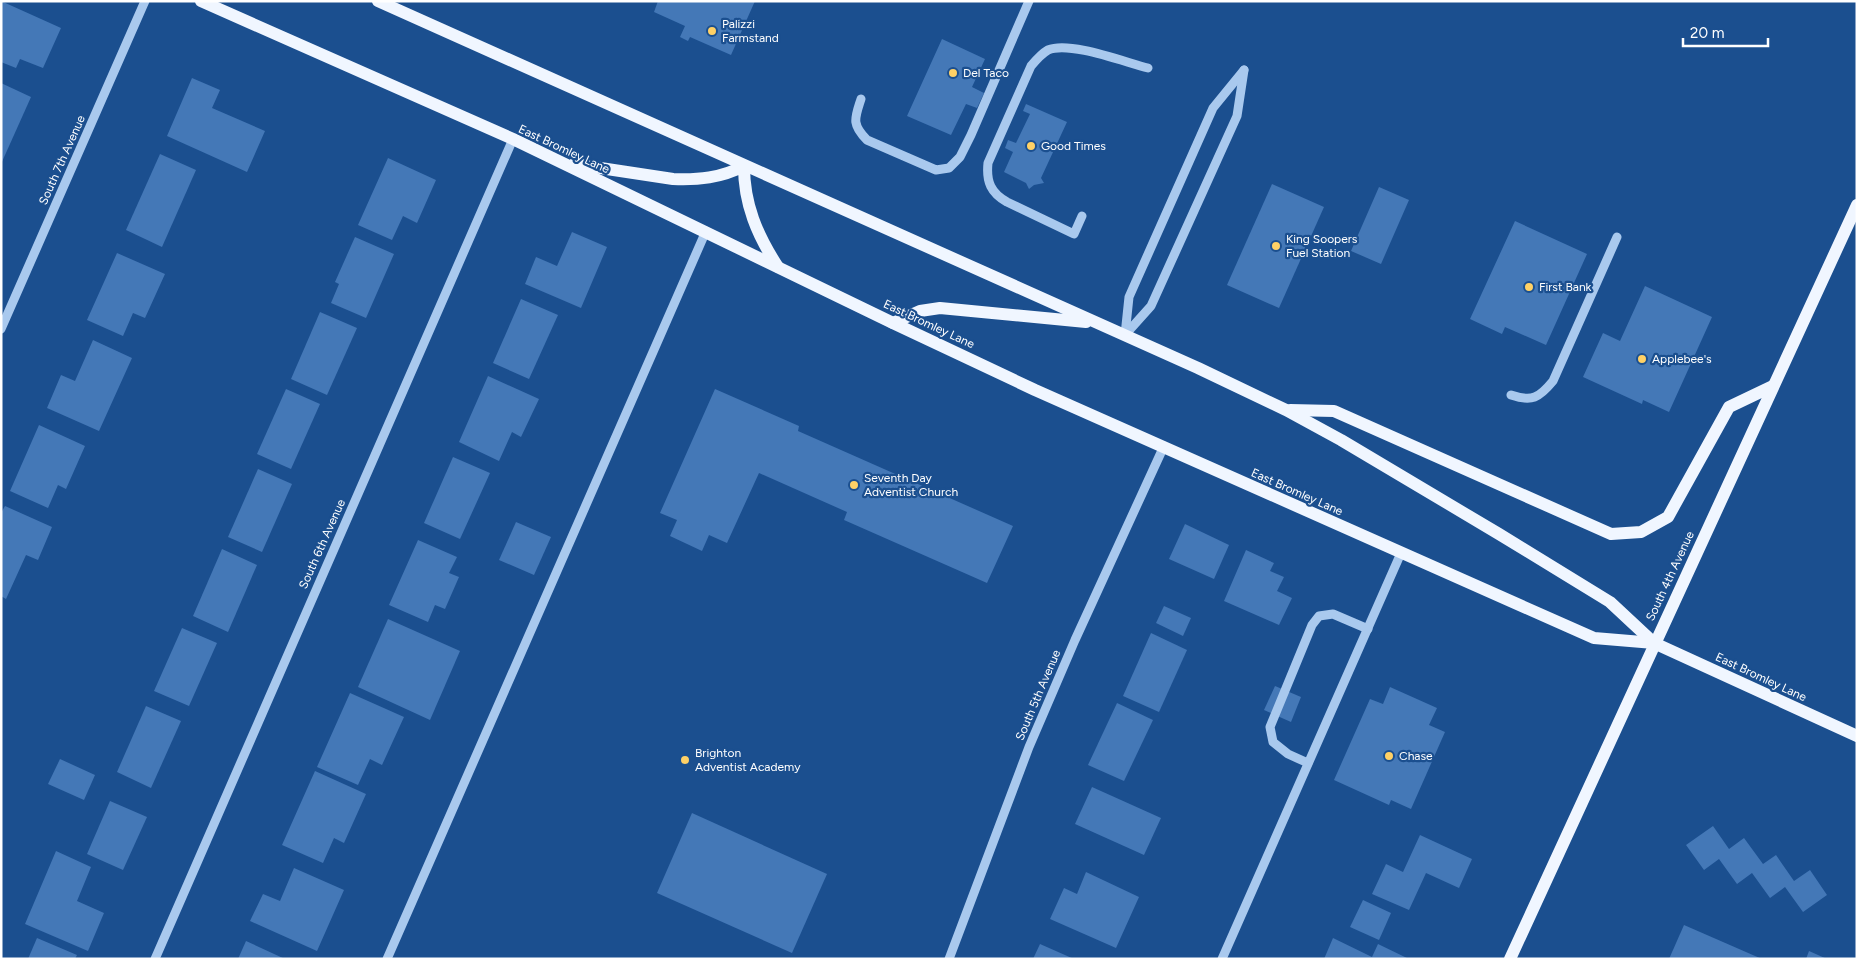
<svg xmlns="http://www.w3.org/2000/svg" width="1858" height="960" font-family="Figtree,sans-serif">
  <rect width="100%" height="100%" fill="#1b4f8f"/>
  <g fill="#4478b7">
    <path d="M1,1L61,28L43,68L20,59L16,68L1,62Z"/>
    <path d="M658,1H755L731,55L690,37L688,41L680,37L685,26L654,12Z"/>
    <path d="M942,39L985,59L972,87L984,93L977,108L966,104L951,135L907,116Z"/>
    <path d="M192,78L220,90L212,108L265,131L247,172L167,136Z"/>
    <path d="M1,83L31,97L1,164Z"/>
    <path d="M1026,104L1067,122L1041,178L1044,183L1034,185L1029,189L1026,183L1004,172L1013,152L1005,148L1008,140L1016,143L1030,114L1023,111Z"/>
    <path d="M160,154L196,170L162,247L126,230Z"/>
    <path d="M388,158L436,180L417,223L403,216L392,240L358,225Z"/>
    <path d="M1272,184L1324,207L1279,308L1227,285Z"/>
    <path d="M1379,187L1409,200L1381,264L1351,251Z"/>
    <path d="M1515,221L1587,254L1546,345L1505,327L1502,334L1470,319Z"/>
    <path d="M572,232L607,247L581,308L525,284L536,257L557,266Z"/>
    <path d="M355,237L394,254L366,318L331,303L339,284L335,282Z"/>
    <path d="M117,253L165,274L145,318L133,313L123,336L87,320Z"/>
    <path d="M1645,286L1712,317L1669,412L1643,400L1642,404L1583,377L1603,333L1620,341Z"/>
    <path d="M521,299L558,315L529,379L493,363Z"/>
    <path d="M320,312L357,328L327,395L291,379Z"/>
    <path d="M93,340L132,358L99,431L47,408L61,375L75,381Z"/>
    <path d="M488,376L539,399L521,437L512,432L499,461L459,442Z"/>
    <path d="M286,389L320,404L291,469L257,454Z"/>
    <path d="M715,389L799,426L798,431L1013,526L987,583L844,520L847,512L759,473L727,543L709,535L702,551L670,536L677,520L660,513Z"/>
    <path d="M39,425L85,446L66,489L58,485L48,508L10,491Z"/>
    <path d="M453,457L490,473L460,539L424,523Z"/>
    <path d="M258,469L292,484L262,552L228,537Z"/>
    <path d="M5,506L52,527L38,560L26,555L6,599L1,596V513Z"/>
    <path d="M516,522L551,537L534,575L499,560Z"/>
    <path d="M1185,524L1229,545L1214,579L1169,559Z"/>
    <path d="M418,540L457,557L449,573L459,577L445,609L435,605L428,622L389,605Z"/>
    <path d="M222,549L257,565L228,632L193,616Z"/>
    <path d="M1246,550L1274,563L1270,571L1284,577L1277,591L1292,598L1279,625L1224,601Z"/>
    <path d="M1164,606L1191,618L1183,636L1156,623Z"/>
    <path d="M388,619L460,651L430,720L358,687Z"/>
    <path d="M182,628L217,643L189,706L154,691Z"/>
    <path d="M1151,633L1187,650L1159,712L1123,696Z"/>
    <path d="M1275,686L1301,697L1291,722L1264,710Z"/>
    <path d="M1390,687L1437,708L1429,725L1445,732L1411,809L1391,800L1389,805L1334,780L1370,699L1383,704Z"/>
    <path d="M350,693L404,717L382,765L370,759L358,785L317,767Z"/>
    <path d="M1117,703L1153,720L1124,781L1088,765Z"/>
    <path d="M146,706L181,721L151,788L117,772Z"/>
    <path d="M60,759L95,775L84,800L48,784Z"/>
    <path d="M315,771L366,794L344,843L334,838L323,863L282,845Z"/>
    <path d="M1092,787L1161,818L1144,855L1075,824Z"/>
    <path d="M110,801L147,817L123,870L87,854Z"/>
    <path d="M692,813L827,874L792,953L657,893Z"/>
    <path d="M1713,826L1729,849L1744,838L1763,864L1776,855L1794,881L1810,870L1827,895L1803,912L1785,887L1770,898L1752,873L1737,884L1719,859L1704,870L1686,845Z"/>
    <path d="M1420,835L1472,859L1459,888L1426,873L1409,910L1372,894L1386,864L1403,872Z"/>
    <path d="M56,851L91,867L77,901L104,913L88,951L25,924Z"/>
    <path d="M294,868L344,890L317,951L250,921L263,894L280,901Z"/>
    <path d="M1086,872L1139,897L1116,948L1050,919L1064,888L1077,894Z"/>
    <path d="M1363,900L1391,913L1379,940L1350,927Z"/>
    <path d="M1684,925L1762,959H1669Z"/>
    <path d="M37,938L77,955L75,959H28Z"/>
    <path d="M1333,938L1372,957L1378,944L1409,959H1324Z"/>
    <path d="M246,941L285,959H238Z"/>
    <path d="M1040,944L1074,959H1033Z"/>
    <path d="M1809,951L1827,959H1806Z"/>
  </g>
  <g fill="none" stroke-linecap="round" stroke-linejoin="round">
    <g stroke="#a9c9ee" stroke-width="9">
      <path d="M861,99C855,118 851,124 867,140L936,170L949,168L960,157L971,135L1029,1"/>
      <path d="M1082,216L1074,234L1007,202C991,193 986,182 988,163L1031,66C1036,60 1041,54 1048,50C1070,41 1124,62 1148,68"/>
      <path d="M1,329L145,1"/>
      <path d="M1125,335L1129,297L1213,108L1244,70"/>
      <path d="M1125,335L1151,306L1237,116L1244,70"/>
      <path d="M1511,395C1532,402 1539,398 1553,381L1617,237"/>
      <path d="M1308,763L1288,754L1273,742L1270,727L1312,625L1319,616L1333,614L1368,629"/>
      <path d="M155,959L513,139"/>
      <path d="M387,959L706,231"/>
      <path d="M949,959L1029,747L1075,640L1164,446"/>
      <path d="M1222,959L1401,553"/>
    </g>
    <g stroke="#f0f6ff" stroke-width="12">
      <path d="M201,1L513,139L893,323L1035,390L1594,638L1654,643"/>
      <path d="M378,1L1198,368L1286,410L1341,440L1499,534L1610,602L1654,643L1857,736"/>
      <path d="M574,164L673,179C698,180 721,178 744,166C744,204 757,235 778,267"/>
      <path d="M893,323L920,311L940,308L1086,322"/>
      <path d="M1290,410L1334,411L1611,534L1641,532L1668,517L1729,407L1773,386"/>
      <path d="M1510,959L1857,205"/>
    </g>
  </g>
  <g fill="#ffd166" stroke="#1b4f8f" stroke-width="2">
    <circle cx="712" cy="31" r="5"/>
    <circle cx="953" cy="73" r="5"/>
    <circle cx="1031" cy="146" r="5"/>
    <circle cx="1276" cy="246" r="5"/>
    <circle cx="1529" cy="287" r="5"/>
    <circle cx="1642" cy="359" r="5"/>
    <circle cx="854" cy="485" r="5"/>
    <circle cx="1389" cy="756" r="5"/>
    <circle cx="685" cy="760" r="5"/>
  </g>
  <g text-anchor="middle" stroke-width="4.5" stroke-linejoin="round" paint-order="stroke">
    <g font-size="12" fill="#fff" stroke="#1b4f8f" text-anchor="start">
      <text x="722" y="28">Palizzi<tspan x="722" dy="14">Farmstand</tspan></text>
      <text x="963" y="77">Del Taco</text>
      <text x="1041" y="150">Good Times</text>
      <text x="1286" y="243">King Soopers<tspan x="1286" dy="14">Fuel Station</tspan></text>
      <text x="1539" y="291">First Bank</text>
      <text x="1652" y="363">Applebee's</text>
      <text x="864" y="482">Seventh Day<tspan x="864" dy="14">Adventist Church</tspan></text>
      <text x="695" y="757">Brighton<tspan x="695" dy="14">Adventist Academy</tspan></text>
      <text x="1399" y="760">Chase</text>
    </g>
    <g font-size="12" fill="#fff" stroke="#1b4f8f">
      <text transform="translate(564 149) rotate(25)" y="4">East Bromley Lane</text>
      <text transform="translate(62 160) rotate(-66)" y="4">South 7th Avenue</text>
      <text transform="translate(929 324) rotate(25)" y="4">East Bromley Lane</text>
      <text transform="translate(1297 492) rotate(24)" y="4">East Bromley Lane</text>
      <text transform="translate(322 544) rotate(-66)" y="4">South 6th Avenue</text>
      <text transform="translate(1670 576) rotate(-65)" y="4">South 4th Avenue</text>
      <text transform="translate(1761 677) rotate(25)" y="4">East Bromley Lane</text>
      <text transform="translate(1038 695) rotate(-67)" y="4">South 5th Avenue</text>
    </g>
  </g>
  <rect width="1858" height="960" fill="none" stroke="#ffffff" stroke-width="5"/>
  <path d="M1683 38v8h85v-8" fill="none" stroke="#ffffff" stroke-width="2.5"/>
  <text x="1690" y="38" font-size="15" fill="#ffffff" stroke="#1b4f8f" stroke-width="4" paint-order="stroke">20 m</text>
</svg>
